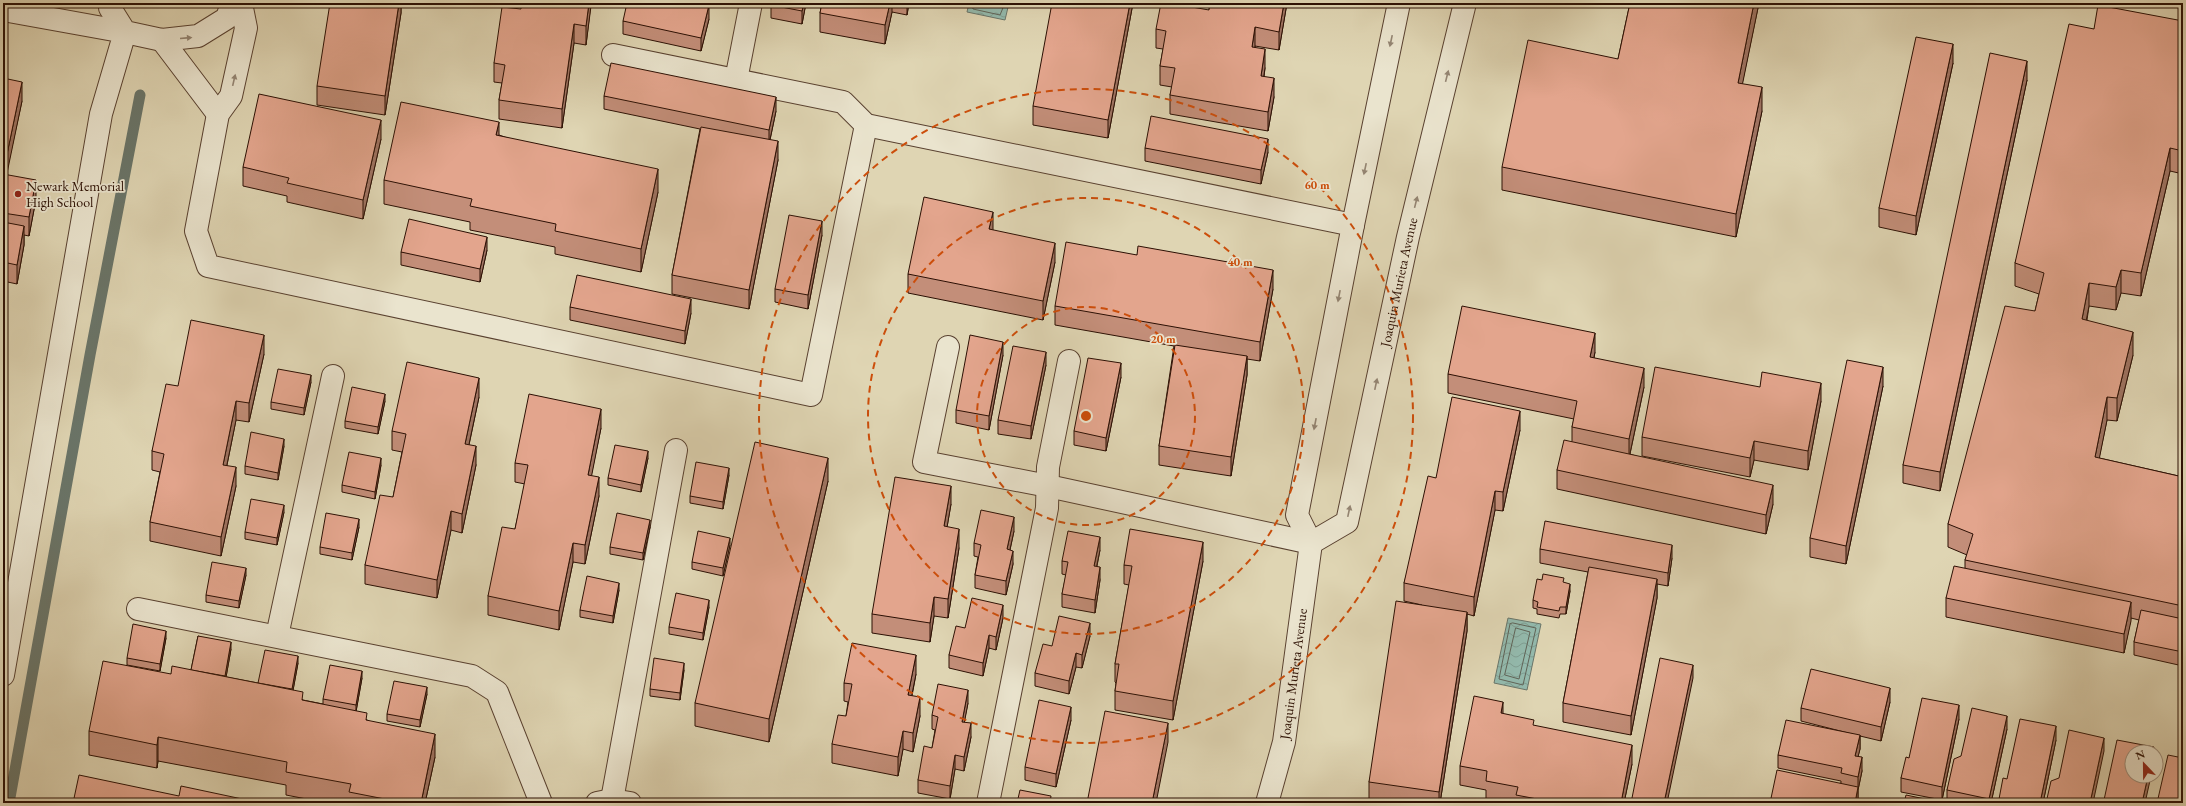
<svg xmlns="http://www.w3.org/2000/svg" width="2186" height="806" font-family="'EB Garamond',serif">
  <defs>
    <pattern id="water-waves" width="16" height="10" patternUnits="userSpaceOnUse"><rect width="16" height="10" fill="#93b9ac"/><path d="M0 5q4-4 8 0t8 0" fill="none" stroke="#7f9e92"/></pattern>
  </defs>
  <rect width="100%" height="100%" fill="#dfd5b3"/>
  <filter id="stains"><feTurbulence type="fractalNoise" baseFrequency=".005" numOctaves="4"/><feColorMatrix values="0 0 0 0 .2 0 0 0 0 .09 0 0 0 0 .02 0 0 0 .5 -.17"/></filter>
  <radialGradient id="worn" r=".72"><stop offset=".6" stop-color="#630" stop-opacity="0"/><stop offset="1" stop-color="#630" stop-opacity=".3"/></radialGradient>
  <g fill="url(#water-waves)" stroke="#6a7569">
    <path d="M969,3H1009L1005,20L967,12Z"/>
    <path d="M1508,618L1541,624L1527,690L1494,683Z"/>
  </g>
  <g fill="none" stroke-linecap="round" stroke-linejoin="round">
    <g stroke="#606458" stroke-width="1">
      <path d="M972,3L973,9L1000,15L1005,3"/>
      <path d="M1513,623L1536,628L1523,685L1499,679L1510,624Z"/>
      <path d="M1516,628L1530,632L1519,679L1505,675Z"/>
    </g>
    <path stroke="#6a7569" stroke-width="11" d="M9,803L90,355L140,95"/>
    <g stroke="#594130" stroke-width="24">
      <g id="minor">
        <path d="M110,3V8L125,32L162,40L198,36L227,18L232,3"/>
        <path d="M241,3L246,28L231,96L218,114L196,231L208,266L811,395L866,125"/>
        <path d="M3,10L125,32L101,114L3,675"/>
        <path d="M162,40L218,114"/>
        <path d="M613,55L843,102L866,125L1353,225"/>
        <path d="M736,80L751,3"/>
        <path d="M948,347L924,462L1048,486L1311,543"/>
        <path id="s1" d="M1311,543L1347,522L1408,237L1465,3"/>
        <path d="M138,609L472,676L497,692L541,803"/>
        <path d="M277,636L333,376"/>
        <path d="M612,800L676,450"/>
        <path d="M597,803L612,800L630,803"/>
        <path d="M988,803L1047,508L1048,467L1069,361"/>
        <path id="s2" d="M1267,803L1284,742L1311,543L1297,515L1353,225L1399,3"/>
      </g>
    </g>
    <use href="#minor" stroke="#eae4ce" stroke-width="22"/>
  </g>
  <g fill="#c38e79" stroke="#2c1004">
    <path d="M401,3V13L385,115L317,105V86Z"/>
    <path d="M591,3L586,45L574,43L562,128L499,119V100L502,83L494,82V63L521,9Z"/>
    <path d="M706,3H728L727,7Z"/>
    <path d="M771,3H806L802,24L771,18Z"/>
    <path d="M822,3H909L907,15L892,12L885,44L820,32V13Z"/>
    <path d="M1133,3L1108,138L1033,125V106Z"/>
    <path d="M1210,3H1287L1279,50L1255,46V48L1265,68L1264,77L1274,97L1268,131L1170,114V95L1172,87L1160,85V66L1163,49L1156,48V29L1209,10Z"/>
    <path d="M1630,3H1759L1742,84L1762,111L1736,237L1502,190V167L1618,59Z"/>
    <path d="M709,19L701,51L623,34V21Z"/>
    <path d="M2183,21V174L2170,171L2141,296L2121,293L2116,310L2089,306L2087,320L2133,355L2117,421L2107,420L2099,458L2183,477V666L2134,655V642L2139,620L2131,618L2124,653L1946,617V598L1965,568V560L1967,555L1948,547V524L2035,311L2039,294L2015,286V263L2094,29Z"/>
    <path d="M1953,63L1916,235L1879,227V208Z"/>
    <path d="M3,78L22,101L6,174L36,199L29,236L24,235V245L17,284L3,281Z"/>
    <path d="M2027,80L1940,491L1903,483V465Z"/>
    <path d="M604,96L776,111L770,140L778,160L749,309L672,294V275L700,129L604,109Z"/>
    <path d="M499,135L658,192L641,272L555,254V247L470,230V222L384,204V180Z"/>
    <path d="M381,139L363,219L287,202V196L243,186V167Z"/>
    <path d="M1145,148L1268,152L1261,184L1145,161Z"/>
    <path d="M822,235L808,309L775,302V289Z"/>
    <path d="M487,250L480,282L401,265V252Z"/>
    <path d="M1137,255L1273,289L1260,361L1247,359V375L1231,476L1159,465V446L1174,346L1055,325V306Z"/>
    <path d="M1055,262L1043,320L908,293V274Z"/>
    <path d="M570,307L691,313L685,344L570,320Z"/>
    <path d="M1595,352L1594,358L1644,387L1630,454L1773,504L1766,534L1557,489V470L1572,441V427L1574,419L1448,393V374Z"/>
    <path d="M264,354L249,422L236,420L227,465L236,486L221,556L150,541V522L160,472L152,470V451L178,386Z"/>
    <path d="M1003,355L989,430L956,423V410Z"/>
    <path d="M1046,365L1031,439L998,434V420Z"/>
    <path d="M1121,377L1106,451L1074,445V431Z"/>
    <path d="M311,382L304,415L271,409V402Z"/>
    <path d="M1883,386L1846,564L1810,557V538Z"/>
    <path d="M479,397L469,445L476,465L462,533L451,530L437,598L365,584V565L393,497L402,452L392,450V431Z"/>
    <path d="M385,401L378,434L345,428V421Z"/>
    <path d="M1821,401L1808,470L1754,460L1750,477L1642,456V437Z"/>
    <path d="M601,428L591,476L599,496L585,564L573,562L559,630L488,615V596L515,529L525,484L515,482V463Z"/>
    <path d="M1520,430L1503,511L1495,510L1474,616L1467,614V631L1440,803H1385L1369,800V782L1422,605L1404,601V583L1436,478Z"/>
    <path d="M284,446L278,480L245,474V466Z"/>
    <path d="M648,458L641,492L608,485V478Z"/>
    <path d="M381,465L375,499L342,492V485Z"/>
    <path d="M729,475L723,509L690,503V496Z"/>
    <path d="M828,481L769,742L695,726V703Z"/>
    <path d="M951,504L947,527L959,548L948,618L934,616L930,642L872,633V614Z"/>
    <path d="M284,512L277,545L245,539V532Z"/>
    <path d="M359,527L352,560L320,554V547Z"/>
    <path d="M650,527L643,560L610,554V547Z"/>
    <path d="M1014,531L1010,550L1013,564L1006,595L975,588V575L978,557L974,556V543Z"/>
    <path d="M730,545L723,576L692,569V562Z"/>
    <path d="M1540,549L1672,558L1668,586L1657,584V598L1631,735L1563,722V703L1588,572L1540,563Z"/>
    <path d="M1100,550L1097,566L1100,580L1095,613L1062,607V594L1066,575L1062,574V561Z"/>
    <path d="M1203,561L1173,720L1115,710V691L1116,683L1115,682V664L1129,585L1124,584V565Z"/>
    <path d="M246,575L239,608L206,602V595Z"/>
    <path d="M1564,583L1570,591L1566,614H1560L1559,618L1537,614V609L1533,608V600Z"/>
    <path d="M619,590L613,623L580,617V610Z"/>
    <path d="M709,607L703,640L669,634V627Z"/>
    <path d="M1003,618L996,650L989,648L983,676L949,668V655L965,628Z"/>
    <path d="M198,636L231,649L226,677L258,683L298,663L293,690L303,700L323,704V699L362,678L356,711L367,720L435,757L425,803H327L286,795V785L158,761L157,768L89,755V731L171,674L191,670Z"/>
    <path d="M1090,636L1082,668L1076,667L1069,694L1035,686V673L1052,646Z"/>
    <path d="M166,638L160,671L127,665V658Z"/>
    <path d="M684,670L680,700L650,696V689Z"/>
    <path d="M916,674L912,696L920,716L913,752L903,749L898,776L832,763V744L846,716L848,702L844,701V683Z"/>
    <path d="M427,694L420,727L387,721V714Z"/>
    <path d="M1890,702L1881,741L1860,736V749L1858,756L1862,771L1858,790V803H1770L1841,783V781L1778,768V755L1852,734L1801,721V708Z"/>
    <path d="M968,703L964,722L971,737L964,771L955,769L950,799L918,793V780L932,748L935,730L932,729V715Z"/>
    <path d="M1503,714L1632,764L1624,803H1503L1486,800V790L1460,785V766Z"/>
    <path d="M1959,719L1942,800L1901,792V778L1909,758Z"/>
    <path d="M1071,720L1056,787L1025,780V767Z"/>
    <path d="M2007,729L1991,803H1947V790L1961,756Z"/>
    <path d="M2056,740L2043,803H1999V799L2007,779Z"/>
  </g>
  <g fill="#9f7463" stroke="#2c1004">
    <path d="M399,3H401V13L385,115V96Z"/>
    <path d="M589,3H591V6L586,45V26Z"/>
    <path d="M804,3H806L802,24V11Z"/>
    <path d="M890,3H892V12L885,44V25Z"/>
    <path d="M907,3H909L907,15Z"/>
    <path d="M1130,3H1133L1108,138V120Z"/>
    <path d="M1284,3H1287L1279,50V32Z"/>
    <path d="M1754,3H1759L1738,106V83Z"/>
    <path d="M709,5V19L701,51V38Z"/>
    <path d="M574,24V43L562,128V109Z"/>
    <path d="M1255,27V46L1252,66V47Z"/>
    <path d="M1953,44V63L1916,235V216Z"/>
    <path d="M1265,49V68L1261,95V76Z"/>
    <path d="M2027,61V80L1940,491V472Z"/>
    <path d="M1274,78V97L1268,131V112Z"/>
    <path d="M22,82V101L6,178V159Z"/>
    <path d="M1762,87V111L1736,237V214Z"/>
    <path d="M776,97V111L769,144V130Z"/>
    <path d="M381,120V139L363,219V200Z"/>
    <path d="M499,122V146L496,135Z"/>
    <path d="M1268,139V152L1261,184V170Z"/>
    <path d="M778,141V160L749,309V290Z"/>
    <path d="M2170,148V171L2141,296V273Z"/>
    <path d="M658,169V192L641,272V249Z"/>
    <path d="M36,180V199L29,236V217Z"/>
    <path d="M993,212V231L989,229Z"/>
    <path d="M822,221V235L808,309V295Z"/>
    <path d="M24,226V245L17,284V265Z"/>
    <path d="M487,237V250L480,282V269Z"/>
    <path d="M1055,243V262L1043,320V301Z"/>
    <path d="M1273,270V289L1260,361V342Z"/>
    <path d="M2121,270V293L2116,310V287Z"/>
    <path d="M2089,283V306L2082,342V319Z"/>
    <path d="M691,299V313L685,344V331Z"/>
    <path d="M2133,332V355L2117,421V398Z"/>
    <path d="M1595,333V352L1590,376V357Z"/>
    <path d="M264,335V354L249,422V403Z"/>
    <path d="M1003,342V355L989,430V416Z"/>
    <path d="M1046,352V365L1031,439V426Z"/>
    <path d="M1247,356V375L1231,476V457Z"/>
    <path d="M1121,363V377L1106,451V438Z"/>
    <path d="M1883,367V386L1846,564V546Z"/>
    <path d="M1644,368V387L1629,458V439Z"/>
    <path d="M311,375V382L304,415V408Z"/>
    <path d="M479,378V397L465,463V444Z"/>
    <path d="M1821,383V401L1808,470V451Z"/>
    <path d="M385,394V401L378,434V427Z"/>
    <path d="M2107,397V420L2095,480V457Z"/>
    <path d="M236,401V420L223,484V465Z"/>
    <path d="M601,409V428L588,494V475Z"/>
    <path d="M1520,411V430L1503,511V492Z"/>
    <path d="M284,439V446L278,480V473Z"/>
    <path d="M1754,441V460L1750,477V458Z"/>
    <path d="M476,446V465L462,533V514Z"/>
    <path d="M648,451V458L641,492V485Z"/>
    <path d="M381,458V465L375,499V492Z"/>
    <path d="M828,458V481L769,742V719Z"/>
    <path d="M236,467V486L221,556V537Z"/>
    <path d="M729,468V475L723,509V502Z"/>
    <path d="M599,477V496L585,564V545Z"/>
    <path d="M1773,485V504L1766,534V515Z"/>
    <path d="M951,486V504L944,545V526Z"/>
    <path d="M1495,491V510L1474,616V597Z"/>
    <path d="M284,505V512L277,545V538Z"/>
    <path d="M451,511V530L437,598V580Z"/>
    <path d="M1014,517V531L1007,563V549Z"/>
    <path d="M359,519V527L352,560V553Z"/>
    <path d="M650,520V527L643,560V553Z"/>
    <path d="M959,529V548L948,618V599Z"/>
    <path d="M1100,537V550L1094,579V566Z"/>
    <path d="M730,538V545L723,576V568Z"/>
    <path d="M1203,542V561L1173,720V701Z"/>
    <path d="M573,543V562L559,630V611Z"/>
    <path d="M1672,545V558L1668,586V573Z"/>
    <path d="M1013,551V564L1006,595V581Z"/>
    <path d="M1100,567V580L1095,613V600Z"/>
    <path d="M246,568V575L239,608V601Z"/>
    <path d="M1657,579V598L1631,735V716Z"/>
    <path d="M619,583V590L613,623V616Z"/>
    <path d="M1570,584V591L1566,614V607Z"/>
    <path d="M934,597V616L930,642V623Z"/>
    <path d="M709,600V607L703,640V633Z"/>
    <path d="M2131,602V621L2124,653V634Z"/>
    <path d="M1003,605V618L996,650V637Z"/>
    <path d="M1467,612V631L1440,803H1439V792Z"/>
    <path d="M1090,623V636L1082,668V655Z"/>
    <path d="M166,631V638L160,671V664Z"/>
    <path d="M989,635V648L983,676V663Z"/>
    <path d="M231,642V649L225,683V676Z"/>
    <path d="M1076,653V667L1069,694V681Z"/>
    <path d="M916,655V674L908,714V695Z"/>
    <path d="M298,656V663L292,696V689Z"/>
    <path d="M684,663V670L680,700V693Z"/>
    <path d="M1693,665V678L1667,803H1664Z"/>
    <path d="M362,671V678L356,712V705Z"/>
    <path d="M427,687V694L420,727V720Z"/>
    <path d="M1890,688V702L1881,741V727Z"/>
    <path d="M968,690V703L962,735V722Z"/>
    <path d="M920,697V716L913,752V733Z"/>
    <path d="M1503,702V721L1501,713Z"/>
    <path d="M1959,705V719L1942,800V787Z"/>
    <path d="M1071,707V720L1056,787V774Z"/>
    <path d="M2007,716V729L1991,803H1989V799Z"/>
    <path d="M971,723V737L964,771V757Z"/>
    <path d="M1168,723V742L1156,803H1152Z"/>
    <path d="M2056,726V740L2043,803H2040Z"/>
    <path d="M903,731V749L898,776V757Z"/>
    <path d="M435,734V757L425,803H421Z"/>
    <path d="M1860,735V749L1855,769V756Z"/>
    <path d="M158,737V761L157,768V745Z"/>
    <path d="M2104,738V751L2093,803H2090Z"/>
    <path d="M1632,745V764L1624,803H1621Z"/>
    <path d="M955,755V769L950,799V786Z"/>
    <path d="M1862,757V771L1858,790V803H1855L1858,787V777Z"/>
    <path d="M2148,776H2151L2145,803H2142Z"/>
  </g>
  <g fill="#e3a58d" stroke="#2c1004">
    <path d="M330,3H399L385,96L317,86Z"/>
    <path d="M521,3H589L586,26L574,24L562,109L499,100L505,65L494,63L502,7L521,9Z"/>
    <path d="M627,3H697L709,5L701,38L623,21Z"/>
    <path d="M771,3H804L802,11L771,5Z"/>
    <path d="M822,3H890L885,25L820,13Z"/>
    <path d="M1052,3H1130L1108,120L1033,106Z"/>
    <path d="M1161,3H1169L1209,10L1210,3H1284L1279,32L1255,27L1252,47L1265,49L1261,76L1274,78L1268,112L1170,95L1175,68L1160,66L1166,31L1156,29Z"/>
    <path d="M1630,3H1754L1738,83L1762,87L1736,214L1502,167L1528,40L1618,59Z"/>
    <path d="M2098,5L2183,21V151L2170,148L2141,273L2121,270L2116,287L2089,283L2082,319L2133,332L2117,398L2107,397L2095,457L2183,477V606L1965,560L1973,534L1948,524L2005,306L2035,311L2044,273L2015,263L2069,24L2094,29Z"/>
    <path d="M1916,37L1953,44L1916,216L1879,208Z"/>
    <path d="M1990,53L2027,61L1940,472L1903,465Z"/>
    <path d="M611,63L776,97L769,130L604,96Z"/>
    <path d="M3,78L22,82L6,159L3,158Z"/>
    <path d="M259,94L381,120L363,200L287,183L289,178L243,167Z"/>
    <path d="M401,102L499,122L496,135L658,169L641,249L555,231L556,224L470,206L472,199L384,180Z"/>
    <path d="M1151,116L1268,139L1261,170L1145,148Z"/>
    <path d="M701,127L778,141L749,290L672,275Z"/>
    <path d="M3,174L36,180L29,217L3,213Z"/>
    <path d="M924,197L993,212L989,229L1055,243L1043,301L908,274Z"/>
    <path d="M789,215L822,221L808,295L775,289Z"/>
    <path d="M409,219L487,237L480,269L401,252Z"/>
    <path d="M3,222L24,226L17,265L3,262Z"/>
    <path d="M1066,242L1137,255L1138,246L1273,270L1260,342L1055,306Z"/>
    <path d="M577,275L691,299L685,331L570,307Z"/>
    <path d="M1462,306L1595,333L1590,357L1644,368L1629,439L1572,427L1577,401L1448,374Z"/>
    <path d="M191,320L264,335L249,403L236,401L223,465L236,467L221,537L150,522L164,454L152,451L166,384L178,386Z"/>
    <path d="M970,335L1003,342L989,416L956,410Z"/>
    <path d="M1175,345L1247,356L1231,457L1159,446Z"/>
    <path d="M1013,346L1046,352L1031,426L998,420Z"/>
    <path d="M1088,358L1121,363L1106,438L1074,431Z"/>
    <path d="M1847,360L1883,367L1846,546L1810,538Z"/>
    <path d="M407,362L479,378L465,444L476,446L462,514L451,511L437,580L365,565L380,495L393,497L406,434L392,431Z"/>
    <path d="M1655,367L1760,387L1762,372L1821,383L1808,451L1754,441L1750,458L1642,437Z"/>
    <path d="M278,369L311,375L304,408L271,402Z"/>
    <path d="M352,387L385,394L378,427L345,421Z"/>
    <path d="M529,394L601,409L588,475L599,477L585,545L573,543L559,611L488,596L502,527L515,529L528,465L515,463Z"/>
    <path d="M1452,397L1520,411L1503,492L1495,491L1474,597L1404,583L1428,476L1436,478Z"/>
    <path d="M251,432L284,439L278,473L245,466Z"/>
    <path d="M1564,440L1773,485L1766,515L1557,470Z"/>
    <path d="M755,442L828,458L769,719L695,703Z"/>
    <path d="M615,445L648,451L641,485L608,478Z"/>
    <path d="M349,452L381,458L375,492L342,485Z"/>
    <path d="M696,462L729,468L723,502L690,496Z"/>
    <path d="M895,477L951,486L944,526L959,529L948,599L934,597L930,623L872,614Z"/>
    <path d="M251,499L284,505L277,538L245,532Z"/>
    <path d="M981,510L1014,517L1007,549L1013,551L1006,581L975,575L981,545L974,543Z"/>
    <path d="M326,513L359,519L352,553L320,547Z"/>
    <path d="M617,513L650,520L643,553L610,547Z"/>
    <path d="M1545,521L1672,545L1668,573L1540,549Z"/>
    <path d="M1130,529L1203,542L1173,701L1115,691L1119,664H1115L1132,566L1124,565Z"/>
    <path d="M698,531L730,538L723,568L692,562Z"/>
    <path d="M1068,531L1100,537L1094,566L1100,567L1095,600L1062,594L1068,562L1062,561Z"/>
    <path d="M212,562L246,568L239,601L206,595Z"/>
    <path d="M1954,566L2131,602L2124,634L1946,598Z"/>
    <path d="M1589,567L1657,579L1631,716L1563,703Z"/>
    <path d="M1543,574L1564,578L1563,582L1570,584L1566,607H1560L1559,611L1537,607L1538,602L1533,600L1537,579L1542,580Z"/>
    <path d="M587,576L619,583L613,616L580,610Z"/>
    <path d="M676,593L709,600L703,633L669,627Z"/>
    <path d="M972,598L1003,605L996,637L989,635L983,663L949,655L956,626L965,628Z"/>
    <path d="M1396,601L1467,612L1439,792L1369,782Z"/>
    <path d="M2141,610L2183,619V652L2134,642Z"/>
    <path d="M1059,616L1090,623L1082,655L1076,653L1069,681L1035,673L1043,644L1052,646Z"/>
    <path d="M133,624L166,631L160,664L127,658Z"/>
    <path d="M198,636L231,642L225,676L191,670Z"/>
    <path d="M852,643L916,655L908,695L920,697L913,733L903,731L898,757L832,744L838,715L846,716L852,684L844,683Z"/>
    <path d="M265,650L298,656L292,689L258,683Z"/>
    <path d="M654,658L684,663L680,693L650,689Z"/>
    <path d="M1660,658L1693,665L1664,803H1631Z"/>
    <path d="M103,661L171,674L172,666L303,692L302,700L367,713L366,720L435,734L421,803H405L349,792L351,784L286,772L287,762L158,737L157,745L89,731Z"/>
    <path d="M330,665L362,671L356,705L323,699Z"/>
    <path d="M1811,669L1890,688L1881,727L1801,708Z"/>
    <path d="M394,681L427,687L420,720L387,714Z"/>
    <path d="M938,684L968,690L962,722L971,723L964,757L955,755L950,786L918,780L924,746L932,748L938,717L932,715Z"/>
    <path d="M1474,696L1503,702L1501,713L1534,720L1533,725L1632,745L1621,803H1558L1516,795L1518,787L1486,781L1487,771L1460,766Z"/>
    <path d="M1922,698L1959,705L1942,787L1901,778L1906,757L1909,758Z"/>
    <path d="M1039,700L1071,707L1056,774L1025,767Z"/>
    <path d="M1972,708L2007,716L1989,799L1947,790L1954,759L1961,756Z"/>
    <path d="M1105,711L1168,723L1152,803H1087Z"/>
    <path d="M2020,719L2056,726L2040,803H2017L1999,799L2003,778L2007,779Z"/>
    <path d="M1786,720L1860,735L1855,756L1862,757L1858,777L1841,773L1842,768L1778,755Z"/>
    <path d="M2069,730L2104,738L2090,803H2046L2051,781L2059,778Z"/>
    <path d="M2117,740L2154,747L2153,752H2132V776H2148L2142,803H2100L2101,799L2104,800Z"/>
    <path d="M2168,755L2183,758V803H2157Z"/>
    <path d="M1777,770L1858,787L1855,803H1770Z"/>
    <path d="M79,775L179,796L181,786L261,803H73Z"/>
    <path d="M1020,790L1051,796L1050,803H1017Z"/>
    <path d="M1906,795L1944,803H1904Z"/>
  </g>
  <defs><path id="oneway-solid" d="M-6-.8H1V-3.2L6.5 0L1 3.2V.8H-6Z"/></defs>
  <g fill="#948573">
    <use href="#oneway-solid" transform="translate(186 38) rotate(-5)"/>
    <use href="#oneway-solid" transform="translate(1391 41) rotate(102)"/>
    <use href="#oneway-solid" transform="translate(1447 76) rotate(-76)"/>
    <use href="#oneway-solid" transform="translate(234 80) rotate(-77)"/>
    <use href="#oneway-solid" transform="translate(1365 169) rotate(102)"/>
    <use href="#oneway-solid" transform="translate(1416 202) rotate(-76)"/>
    <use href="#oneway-solid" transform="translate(1339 296) rotate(101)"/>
    <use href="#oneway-solid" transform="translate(1376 384) rotate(-78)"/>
    <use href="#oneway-solid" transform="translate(1315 424) rotate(101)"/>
    <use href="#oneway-solid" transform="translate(1349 511) rotate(-78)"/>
  </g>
  <g fill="none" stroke="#cc4e0b" stroke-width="2" stroke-dasharray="7 5">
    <circle cx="1086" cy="416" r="109"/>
    <circle cx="1086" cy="416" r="218"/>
    <circle cx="1086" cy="416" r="327"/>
  </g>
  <circle fill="#8f2418" stroke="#eae4ce" stroke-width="1.5" cx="18" cy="194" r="4"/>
  <g text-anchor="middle" stroke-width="3.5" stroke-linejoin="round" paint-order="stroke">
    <g font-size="14" fill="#2c1004" stroke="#eae4ce" text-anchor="start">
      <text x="26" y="191">Newark Memorial<tspan x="26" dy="16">High School</tspan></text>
    </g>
    <g font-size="14" fill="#2c1004" stroke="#eae4ce">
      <text dy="5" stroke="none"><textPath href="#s1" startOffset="287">Joaquin Murieta Avenue</textPath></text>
      <text dy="5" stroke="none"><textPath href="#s2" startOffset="132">Joaquin Murieta Avenue</textPath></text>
    </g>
  </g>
  <circle cx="1086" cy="416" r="6" fill="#cc4e0b" stroke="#eae4ce" stroke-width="2"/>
  <g font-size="12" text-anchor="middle" font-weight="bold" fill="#cc4e0b" stroke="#eae4ce" stroke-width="3.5" stroke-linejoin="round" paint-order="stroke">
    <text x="1317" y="189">60 m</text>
    <text x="1240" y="266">40 m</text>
    <text x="1163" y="343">20 m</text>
  </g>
  <rect width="2186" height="806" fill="none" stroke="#dfd5b3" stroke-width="16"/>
  <rect x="4" y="4" width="2178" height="798" fill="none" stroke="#2c1004" stroke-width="2"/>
  <rect x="8" y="8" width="2170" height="790" fill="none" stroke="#2c1004"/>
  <g transform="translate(2144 764) rotate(338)"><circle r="19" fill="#eae4ce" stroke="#9e8f7d"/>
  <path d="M0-3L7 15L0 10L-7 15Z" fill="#8f2418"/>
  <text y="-6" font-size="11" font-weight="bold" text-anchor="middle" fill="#2c1004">N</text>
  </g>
  <rect width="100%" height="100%" filter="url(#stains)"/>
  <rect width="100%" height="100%" fill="url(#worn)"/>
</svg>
